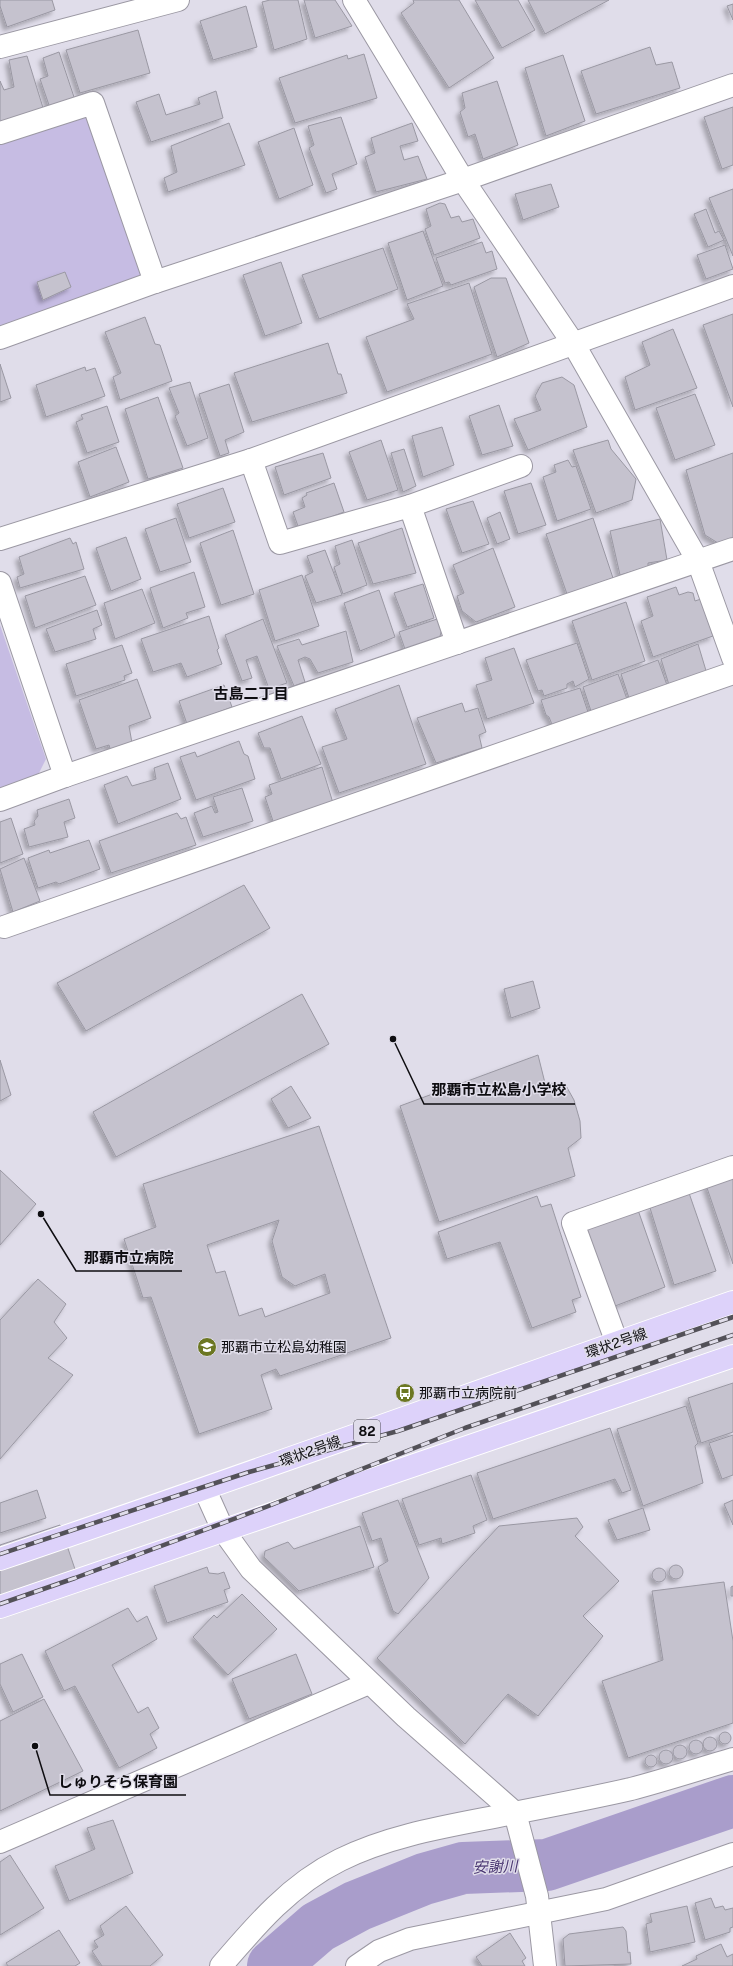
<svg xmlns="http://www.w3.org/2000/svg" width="733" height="1966" font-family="'Public Sans','Noto Sans JP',sans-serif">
  <defs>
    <filter id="shadow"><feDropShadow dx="-3.5" dy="3.5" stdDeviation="2" flood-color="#0004"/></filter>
  </defs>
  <rect width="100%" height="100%" fill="#e0ddea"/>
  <g fill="#c6bce3">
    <path d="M86,112L143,275L0,331V140Z"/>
    <path d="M0,625L46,759L36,779L0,792Z"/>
  </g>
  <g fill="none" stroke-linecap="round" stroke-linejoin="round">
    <path stroke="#a99dcb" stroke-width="52" d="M273,1966L318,1927L357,1906L424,1879L463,1868L547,1865L733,1801"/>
  </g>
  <g fill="#c5c2ce" stroke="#9a98a3" fill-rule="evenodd" filter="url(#shadow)">
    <path d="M0,0H52L55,10L7,27L0,6Z"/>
    <path d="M270,0H298L307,39L274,50L262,2Z"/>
    <path d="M304,0H335L352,26L315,38Z"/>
    <path d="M413,0H459L494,58L449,88L401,13L414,3Z"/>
    <path d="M475,0H518L535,30L502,48Z"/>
    <path d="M528,0H609L545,34Z"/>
    <path d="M733,4V20L727,6Z"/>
    <path d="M246,6L257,47L213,60L200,21Z"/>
    <path d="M138,30L150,73L80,93L66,50Z"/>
    <path d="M650,47L656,65L672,62L680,88L596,114L581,71Z"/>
    <path d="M59,52L76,103L50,108L40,79L48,76L43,58Z"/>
    <path d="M364,54L377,98L295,123L279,78L347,55L348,59Z"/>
    <path d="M563,55L585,121L546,136L525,68Z"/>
    <path d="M27,56L44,111L0,123V81L4,90L14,87L9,60Z"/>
    <path d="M497,81L518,145L483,159L475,134L468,137L460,112L465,108L462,93Z"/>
    <path d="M216,91L223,118L151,142L136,102L159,94L166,115L200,104L198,98Z"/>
    <path d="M733,107V165L722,169L704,117Z"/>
    <path d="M341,117L357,164L332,174L337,189L326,193L309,148L314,145L308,126Z"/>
    <path d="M229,123L245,165L168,192L164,178L177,172L171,146Z"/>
    <path d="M412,123L418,141L400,146L404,160L418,156L427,179L376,192L365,157L375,153L371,138Z"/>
    <path d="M294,128L313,185L279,199L258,142Z"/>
    <path d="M551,184L559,207L523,220L515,194Z"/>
    <path d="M733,189V256L709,198Z"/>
    <path d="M440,203L445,204L451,218L459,216L462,222L473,219L480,238L434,255L425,229L431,226L426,209Z"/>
    <path d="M706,209L715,233L719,231L724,240L708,247L694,214Z"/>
    <path d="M423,231L443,286L407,300L388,243Z"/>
    <path d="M482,242L486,253L492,251L497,269L451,285L449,282L445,283L436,258Z"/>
    <path d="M725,245L733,269L706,279L697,255Z"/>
    <path d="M383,248L398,289L319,319L302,275Z"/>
    <path d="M281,262L302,323L265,336L243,275Z"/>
    <path d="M65,272L71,287L43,300L37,282Z"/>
    <path d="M491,278H506L529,343L497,357L474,287Z"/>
    <path d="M469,283L492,354L387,392L366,337L414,319L407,304Z"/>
    <path d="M733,314V407L703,325Z"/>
    <path d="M145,317L155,344L160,345L172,381L120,400L113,377L121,373L105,332Z"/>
    <path d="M673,329L697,388L635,410L625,377L650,365L642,342Z"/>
    <path d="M328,343L338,374H341L347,393L252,422L234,373Z"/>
    <path d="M0,364L11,398L0,402Z"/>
    <path d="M85,367L86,371L95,368L105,396L46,417L36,385Z"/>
    <path d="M562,377L574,385L587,427L528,450L514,419L541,410L535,396L542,383Z"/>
    <path d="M190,382L208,438L187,446L175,416L179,413L169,388Z"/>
    <path d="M229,384L244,432L225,440L229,453L220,456L199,394Z"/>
    <path d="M695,394L715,445L675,460L656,408Z"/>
    <path d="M158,397L183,468L148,479L125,409Z"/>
    <path d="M499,405L513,446L482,455L469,416Z"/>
    <path d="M107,406L119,442L87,453L76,422L83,419L81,415Z"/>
    <path d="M442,427L454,465L423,477L412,436Z"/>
    <path d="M381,440L398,490L367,500L349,452Z"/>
    <path d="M608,440L611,449L636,479L632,500L596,513L573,450Z"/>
    <path d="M116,447L129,482L90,497L78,462Z"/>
    <path d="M404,449L416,486L403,492L391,453Z"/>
    <path d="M323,453L331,478L284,495L275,467Z"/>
    <path d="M733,453V539L718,543L705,535L686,470Z"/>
    <path d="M568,460L572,467L576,466L591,509L557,521L543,477L556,472L554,465Z"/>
    <path d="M334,483L344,512L299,529L293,512L305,507L302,498L307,495L306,493Z"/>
    <path d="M531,483L546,525L518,534L504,491Z"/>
    <path d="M223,488L235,522L189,538L177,504Z"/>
    <path d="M473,501L489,544L462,553L446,509Z"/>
    <path d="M500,512L510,539L497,544L487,518Z"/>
    <path d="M176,518L191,562L160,572L145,529Z"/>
    <path d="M593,518L613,578L567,594L546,534Z"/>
    <path d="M660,519L667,560L648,563V567L620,575L610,531Z"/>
    <path d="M402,528L416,573L373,584L358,543Z"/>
    <path d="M233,530L254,594L221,605L200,543Z"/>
    <path d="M126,537L141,579L111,591L96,548Z"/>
    <path d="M70,538L73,544L76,542L84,569L20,588L17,577L24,574L19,557Z"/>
    <path d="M352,540L367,585L343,594L334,567L340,564L335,546Z"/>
    <path d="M493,548L515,607L476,622L462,611L457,596L464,593L453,565Z"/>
    <path d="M325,550L342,595L316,603L305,576L313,572L307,556Z"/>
    <path d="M194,572L205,607L186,613L188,618L163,628L150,588Z"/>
    <path d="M302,575L319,626L275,641L259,590Z"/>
    <path d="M85,576L96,605L35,628L25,596Z"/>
    <path d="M423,584L434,618L407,627L394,593Z"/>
    <path d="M676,587L679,595L688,592L693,593L695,601L701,599L713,636L653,657L641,621L653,616L647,597Z"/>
    <path d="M142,589L155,623L115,639L104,603Z"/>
    <path d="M379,590L395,637L360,651L344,603Z"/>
    <path d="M626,602L645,661L592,680L572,621Z"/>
    <path d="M97,610L102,625L93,629L96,639L55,652L46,629Z"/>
    <path d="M209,616L219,648L217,650L222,664L187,677L181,663L153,672L141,639Z"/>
    <path d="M440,618L443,625L439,640L406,652L399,632Z"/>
    <path d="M263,619L287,683L269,689L257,656L246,660L252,678L242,681L225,635Z"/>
    <path d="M346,631L353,662L318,673L310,659L305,657L298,660L305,682L294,686L277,646L299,639L302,645Z"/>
    <path d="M577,643L589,679L575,687L573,681L567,684V688L544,696L542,690L538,691L526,660Z"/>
    <path d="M698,644L707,674L670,688L661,659Z"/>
    <path d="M122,645L132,673L124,676L125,680L76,696L66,664Z"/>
    <path d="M514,648L534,703L487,719L476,685L492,680L485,658Z"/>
    <path d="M658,660L668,688L630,701L621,674Z"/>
    <path d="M618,674L628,702L592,714L583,687Z"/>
    <path d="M137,679L151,718L129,726L132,743L111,752L109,745L96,749L79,700Z"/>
    <path d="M224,685L232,707L187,724L179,701Z"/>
    <path d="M399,685L426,764L339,793L322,747L347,739L335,709Z"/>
    <path d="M580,688L589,715L553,727L549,717L546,715L541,700Z"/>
    <path d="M462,703L465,712L478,708L486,732L479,735L482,748L436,763L417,718Z"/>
    <path d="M302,716L321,764L281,779L270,748H264L258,733Z"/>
    <path d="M239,741L244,754L248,756L255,779L196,800L180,757L195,752L197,757Z"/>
    <path d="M168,763L181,799L118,824L104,785L127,776L132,786L156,779L154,768Z"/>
    <path d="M322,767L333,803L274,824L265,797L272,794L269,785Z"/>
    <path d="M242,788L253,821L203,837L194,813L212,806L215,813L218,812L213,797Z"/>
    <path d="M69,799L75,818L64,822L68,837L29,847L24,829L35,825L34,821L38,816L37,810Z"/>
    <path d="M177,813L181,819L186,817L196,845L111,873L99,841Z"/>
    <path d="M11,818L23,854L0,863V822Z"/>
    <path d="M89,840L100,869L59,884L56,882L38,888L28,858L49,850L50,853Z"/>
    <path d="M24,858L40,901L13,912L0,869Z"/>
    <path d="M244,885L270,928L86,1031L57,983Z"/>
    <path d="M533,981L540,1008L511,1018L504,989Z"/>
    <path d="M302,994L329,1044L116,1157L93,1112Z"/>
    <path d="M538,1055L545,1083L565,1084L574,1100L580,1121L581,1138L568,1148L575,1176L439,1222L400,1106Z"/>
    <path d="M0,1060L11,1095L0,1101Z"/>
    <path d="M291,1086L311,1118L288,1128L271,1099Z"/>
    <path d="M319,1126L391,1338L280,1376L276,1369L261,1375L272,1409L199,1434L151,1297L143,1298L124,1239L156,1227L143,1184ZM279,1220L272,1241L282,1277L295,1286L325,1274L330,1293L265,1317L262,1308L239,1316L225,1271L216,1273L207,1245Z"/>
    <path d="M0,1170L36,1204L0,1245Z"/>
    <path d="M733,1176V1264L706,1185Z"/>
    <path d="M689,1193L716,1271L674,1285L650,1208Z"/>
    <path d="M537,1196L541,1207L551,1204L581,1297L572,1300L576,1312L532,1328L500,1242L447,1259L438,1232Z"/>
    <path d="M638,1210L665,1287L615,1306L586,1229Z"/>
    <path d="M38,1279L66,1304L54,1322L67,1338L48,1358L73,1375L0,1459V1320Z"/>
    <path d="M733,1383V1432L701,1443L688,1398Z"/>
    <path d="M686,1406L698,1443L695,1446L703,1483L643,1506L617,1429Z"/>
    <path d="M610,1428L631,1490L622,1493L615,1479L493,1519L477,1473Z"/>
    <path d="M733,1435V1475L722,1479L709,1443Z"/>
    <path d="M471,1475L487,1520L473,1526L475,1533L442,1544L441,1538L419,1545L402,1499Z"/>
    <path d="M37,1490L46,1518L0,1533V1503Z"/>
    <path d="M398,1500L429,1578L398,1614L393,1611L378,1567L388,1561L381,1538L372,1541L362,1513Z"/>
    <path d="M733,1500V1525L724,1504Z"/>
    <path d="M643,1508L650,1530L617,1540L608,1520Z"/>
    <path d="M577,1518L583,1527L575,1536L619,1581L583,1616L603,1636L538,1716L508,1694L465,1744L377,1658L499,1526Z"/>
    <path d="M60,1525L80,1584L0,1612V1545Z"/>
    <path d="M360,1526L374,1567L299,1591L264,1557L265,1551L288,1542L294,1549Z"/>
    <circle cx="676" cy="1572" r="7"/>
    <path d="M207,1567L209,1573L218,1574L224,1572L230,1588L224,1590L228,1602L167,1623L154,1586Z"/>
    <circle cx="659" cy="1575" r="7"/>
    <path d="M724,1582L733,1641V1723L628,1758L602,1681L663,1660L652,1591Z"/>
    <path d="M733,1586V1596H731V1587Z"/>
    <path d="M242,1594L277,1629L228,1675L193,1637L214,1615L217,1618Z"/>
    <path d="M128,1608L137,1622L147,1616L157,1639L112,1665L138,1713L148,1707L159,1728L150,1734L157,1748L119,1768L75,1686L64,1691L45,1651Z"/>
    <path d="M22,1654L43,1697L13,1712L0,1684V1664Z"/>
    <path d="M296,1654L312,1694L249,1719L232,1679Z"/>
    <path d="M44,1699L83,1771L0,1811V1721Z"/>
    <circle cx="725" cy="1738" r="6"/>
    <circle cx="710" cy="1744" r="7"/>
    <circle cx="696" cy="1747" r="7"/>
    <circle cx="680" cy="1752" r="7"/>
    <circle cx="666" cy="1757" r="7"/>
    <circle cx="651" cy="1761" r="6"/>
    <path d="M113,1820L133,1873L69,1901L55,1866L95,1849L87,1828Z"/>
    <path d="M10,1855L44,1908L0,1935V1862Z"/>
    <path d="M711,1898L715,1908L723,1906L725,1910L733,1908V1927L730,1928V1932L705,1940L695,1903Z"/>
    <path d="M126,1906L163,1955L150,1966H102L92,1951L98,1947L94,1941L104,1935L100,1926Z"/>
    <path d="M687,1906L695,1942L650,1952L646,1924L652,1922L650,1914Z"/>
    <path d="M623,1927L626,1931L628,1953L630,1952L631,1964L565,1966L563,1939L569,1934Z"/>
    <path d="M59,1930L80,1963L75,1966H8L6,1963Z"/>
    <path d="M510,1933L526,1958L522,1961L525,1966H482L476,1957Z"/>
    <path d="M721,1944L727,1957L733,1954V1966H682L697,1959L696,1956Z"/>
  </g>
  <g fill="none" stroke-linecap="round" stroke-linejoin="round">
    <g stroke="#9b98a3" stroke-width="24">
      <g id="street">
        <path d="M354,0L463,180L573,343L698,561L733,658"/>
        <path d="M0,47L178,0"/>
        <path d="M0,133L93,103L155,282"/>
        <path d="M0,338L155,282L463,180L733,85"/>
        <path d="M251,460L280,543L410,506L457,643"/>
        <path d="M410,506L521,466"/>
        <path d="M0,539L251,460L733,286"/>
        <path d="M0,583L65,776"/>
        <path d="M0,800L65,776L733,549"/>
        <path d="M4,927L733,673"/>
        <path d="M617,1343L573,1223L733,1167"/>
        <path d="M205,1490L223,1530L251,1569L406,1717L515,1813L537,1896L545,1966"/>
        <path d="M0,1842L369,1683"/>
        <path d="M221,1966C256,1925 291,1884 340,1860C396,1832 463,1824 524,1811C560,1804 596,1797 631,1789C665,1780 699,1769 733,1759"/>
        <path d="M357,1966L379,1951L410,1939L606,1899L733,1854"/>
      </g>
    </g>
    <g stroke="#fff" stroke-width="24">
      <g id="primary">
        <path d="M0,1559C245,1476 489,1387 733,1302"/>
        <path d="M0,1607L733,1356"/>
      </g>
    </g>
    <use href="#street" stroke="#fff" stroke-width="22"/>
    <use href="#primary" stroke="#ddd2fa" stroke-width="22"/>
    <g stroke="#535158" stroke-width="4.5">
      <g id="rail">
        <path d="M0,1554L249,1472L398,1431L733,1317"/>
        <path d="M0,1604L75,1578L266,1507L465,1428L733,1335"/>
      </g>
    </g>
    <use href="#rail" stroke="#e0ddea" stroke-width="3" stroke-dasharray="9" stroke-linecap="butt"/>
  </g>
  <defs>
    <g id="school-disc" transform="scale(1)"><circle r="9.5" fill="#6c7722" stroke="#e0ddea"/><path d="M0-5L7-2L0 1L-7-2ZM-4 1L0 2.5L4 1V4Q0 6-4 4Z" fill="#fff"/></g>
    <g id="bus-disc" transform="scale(1)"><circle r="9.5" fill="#6c7722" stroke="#e0ddea"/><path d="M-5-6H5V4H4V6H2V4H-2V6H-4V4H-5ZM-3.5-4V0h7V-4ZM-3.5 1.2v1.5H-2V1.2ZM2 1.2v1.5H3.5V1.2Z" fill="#fff"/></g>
  </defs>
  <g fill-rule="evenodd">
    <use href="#school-disc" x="207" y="1347"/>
    <use href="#bus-disc" x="405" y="1393"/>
  </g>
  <g text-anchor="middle" stroke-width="3" stroke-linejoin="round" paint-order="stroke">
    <rect fill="#e0ddea" stroke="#4d4b52" stroke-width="1" x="354" y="1420" width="26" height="22" rx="3"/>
    <g font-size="13" font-weight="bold" fill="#0e0d11">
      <text x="367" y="1436">82</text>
    </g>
    <g font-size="14" fill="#0e0d11" stroke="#e0ddea">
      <text transform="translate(616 1343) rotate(-19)" y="5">環状2号線</text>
      <text transform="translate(310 1451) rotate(-20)" y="5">環状2号線</text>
    </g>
    <g font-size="14" fill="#0e0d11" stroke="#e0ddea" text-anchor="start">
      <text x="221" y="1352">那覇市立松島幼稚園</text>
      <text x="419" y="1398">那覇市立病院前</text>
    </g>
    <g font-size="15" font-weight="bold" fill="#0e0d11" stroke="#e0ddea">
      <text x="251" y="699">古島二丁目</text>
    </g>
    <g font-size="15" font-style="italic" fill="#4a3772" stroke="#e0ddea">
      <text transform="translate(495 1867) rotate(-2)" y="5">安謝川</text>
    </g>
  </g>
  <path fill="none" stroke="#0e0d11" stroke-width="1.5" d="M393 1039L424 1104H575M41 1214L76 1271H182M35 1746L50 1795H186"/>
  <g fill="#0e0d11" stroke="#e0ddea" stroke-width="1.5">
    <circle cx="393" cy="1039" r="4"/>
    <circle cx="41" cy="1214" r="4"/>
    <circle cx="35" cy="1746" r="4"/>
  </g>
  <g font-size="15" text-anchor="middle" font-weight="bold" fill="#0e0d11" stroke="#e0ddea" stroke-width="3" stroke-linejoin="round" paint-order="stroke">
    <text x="499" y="1095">那覇市立松島小学校</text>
    <text x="129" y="1263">那覇市立病院</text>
    <text x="118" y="1787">しゅりそら保育園</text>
  </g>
</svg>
